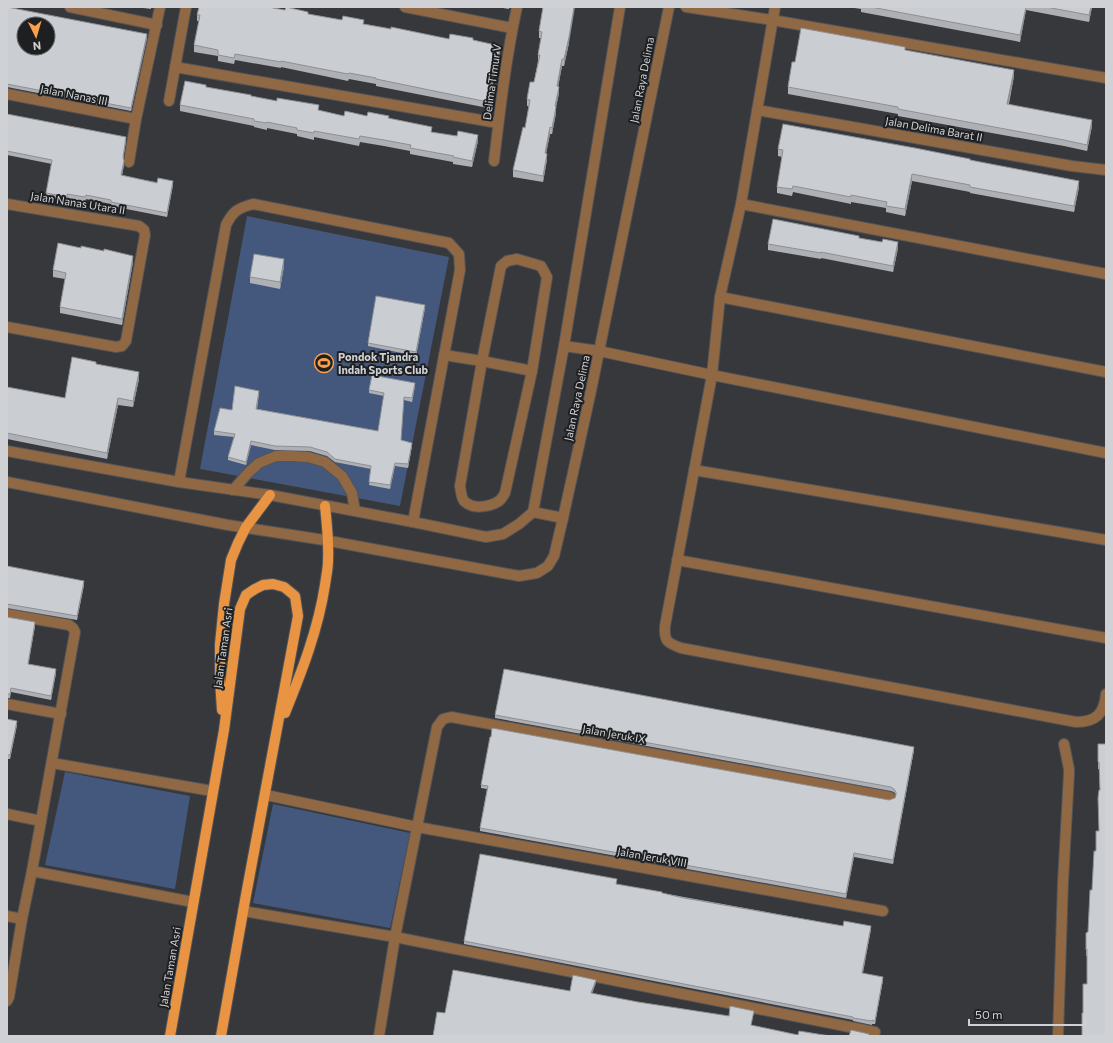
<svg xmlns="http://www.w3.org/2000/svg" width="1113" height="1043" font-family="Commissioner,sans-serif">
  <rect width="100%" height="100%" fill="#36383b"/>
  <g fill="#44587d">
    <path d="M247,216L449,257L400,506L200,469Z"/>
    <path d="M65,772L190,796L175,889L45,865Z"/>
    <path d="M273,804L410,833L390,928L253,903Z"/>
  </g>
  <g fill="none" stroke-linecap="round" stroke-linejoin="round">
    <g stroke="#525457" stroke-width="12">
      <g id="minor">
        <path d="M70,7L157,25"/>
        <path d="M405,7L512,28"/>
        <path d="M686,7L772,20L1106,78"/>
        <path d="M775,7L741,204L720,297L712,375L665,626C664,641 667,643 681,648L1076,722C1096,722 1104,714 1106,694"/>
        <path d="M175,67L498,123"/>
        <path d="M7,94L136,119"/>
        <path d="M169,101L186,7"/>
        <path d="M757,110L1072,166L1106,170"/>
        <path d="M494,161C500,110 506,58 517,7"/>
        <path d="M129,162L136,119L160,7"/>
        <path d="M7,204L139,226L144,230L145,235L126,341L122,346L116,347L7,327"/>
        <path d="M741,204L1106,274"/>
        <path d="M517,259L541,266L547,277L532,371L505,493C503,496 502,499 499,501C490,507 473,510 464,501C461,497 461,491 460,486L482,361L501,266L507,261Z"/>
        <path d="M720,297L1106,372"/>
        <path d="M564,346L599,351L712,375L1106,453"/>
        <path d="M444,355L482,361L532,371"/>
        <path d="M7,451L179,482L270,495L413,522L486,537L503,534L519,524L533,512L564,346L620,7"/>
        <path d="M694,470L1106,540"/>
        <path d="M7,482L228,525L324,540L519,576L537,573L548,566L554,556L563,518L591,391L669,7"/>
        <path d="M179,482L226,225C233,211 238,208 253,204L449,243L459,254L460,270L413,522"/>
        <path d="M233,490L249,472L259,463L276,456H292L308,457L325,462L342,476L352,493L355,511"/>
        <path d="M533,512L563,518"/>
        <path d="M677,560L1106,638"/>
        <path d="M7,614L69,625L73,628L75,632L32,871L22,919L9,997L7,1001"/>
        <path d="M7,704L61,714"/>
        <path d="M52,763L212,791"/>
        <path d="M266,795L417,827L883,911"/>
        <path d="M7,814L41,821"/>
        <path d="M32,871L193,902"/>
        <path d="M243,911L395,937L875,1032"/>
        <path d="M7,916L22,919"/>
        <path d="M379,1036L395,937L437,727L443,719L451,717L890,797"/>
        <path d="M1058,1036L1063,882L1069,774V769L1064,744"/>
      </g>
    </g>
    <g stroke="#525457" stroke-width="12">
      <g id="major">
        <path d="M222,710L220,680V644L224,604L231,560L238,543L246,527L270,495"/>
        <path d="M285,713C302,671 318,630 325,585C326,577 328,569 328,561C329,542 327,524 325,506"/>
        <path d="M170,1036L224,730L240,609L246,595L255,589L263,585L273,584L284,587L295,596L298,616L246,895L221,1036"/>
      </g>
    </g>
    <use href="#minor" stroke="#916844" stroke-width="10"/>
    <use href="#major" stroke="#e89443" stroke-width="10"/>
  </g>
  <g fill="#aeb0b5">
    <path d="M7,7L147,38L131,111L7,87Z"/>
    <path d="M136,7H151V9Z"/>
    <path d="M497,7H509V9Z"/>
    <path d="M543,7L569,43L564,66H562L558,87L559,93L556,107V113L552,134H550L546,153L547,160L543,182L513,177V170L525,128L529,106H527V99L534,82L538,61V55L541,38H539V31Z"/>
    <path d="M848,7H1092L1089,22L1026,10L1020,42L861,12V9Z"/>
    <path d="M285,10L308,14L449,39L473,41L500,52L496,77H494L488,108L376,86V84L349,79L348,81L281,67V68L235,60L234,64L218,61V56L194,52V45L199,21H197V15Z"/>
    <path d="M905,50L1014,76L1009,104L1092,126L1087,151L1064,146L898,116V114L788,94V87Z"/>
    <path d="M206,87L344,116H367L389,118L432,132L478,141L472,167L453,164V162L410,154V151L384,146L360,142L359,146L314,137V140L297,136V134L267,128V130L254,127V126L180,111V105Z"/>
    <path d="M7,114L126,141L123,159L124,165L122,176L173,185L167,217L111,206V204L86,199L85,202L67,198V201L46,197V193L52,164L7,155Z"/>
    <path d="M778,149L970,160L1079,187L1074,212L970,193V192L912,181L905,216L886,212V208L851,202V204L793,192L792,196L777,193V187L782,157L778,156Z"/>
    <path d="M859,238L898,248L893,272L821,258V259L768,250V244Z"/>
    <path d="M81,248L104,251L133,262L122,325L60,313V307L65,279L53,277V270Z"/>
    <path d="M284,266L280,289L250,283V277Z"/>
    <path d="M425,308L416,356L368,346V343Z"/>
    <path d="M96,364L139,379L133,407L118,405L107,459L7,439V387L65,398Z"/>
    <path d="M415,386L412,402L404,400L401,440L412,446L408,468L395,466L390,489L369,485L371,469L335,462L327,456L310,451L275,450L251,445L246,465L228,460V457L234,437L214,435V431L232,410L259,394L257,409L378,431L384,396L369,393V390Z"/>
    <path d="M7,566L84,585L77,620L7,608Z"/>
    <path d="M7,617L35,626L28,664L56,673L51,700L11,692L10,698H7Z"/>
    <path d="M495,715L914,750L893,864L854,857L846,898L480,831V828L487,789L481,788V785L889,800L895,798L896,795L894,792L891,791L495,718Z"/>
    <path d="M7,719L17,725L10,759H7Z"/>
    <path d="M1098,744H1106V1036L1083,1013L1087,984V956H1086V933L1088,932L1096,851L1099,831L1100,790L1099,769H1098Z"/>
    <path d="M617,884L662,893L843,926L871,929L863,973L883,980L875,1024H872V1025L853,1021V1020L464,944V941Z"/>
  </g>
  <g fill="#8d9093">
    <path d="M574,7H575L569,43L564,66V59Z"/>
    <path d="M1026,7V10L1020,42V35Z"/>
    <path d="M1091,7H1092L1089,22V15Z"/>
    <path d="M147,34V38L131,111V108Z"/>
    <path d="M500,46V52L496,77V71Z"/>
    <path d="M562,59V66L557,93V86Z"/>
    <path d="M1014,70V76L1007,110V104Z"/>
    <path d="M494,71V77L488,108V102Z"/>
    <path d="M559,87V93L555,113V106Z"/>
    <path d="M556,107V113L552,134V128Z"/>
    <path d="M1092,120V126L1087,151V145Z"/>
    <path d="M550,127V134L545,160V153Z"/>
    <path d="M478,135V141L472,167V161Z"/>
    <path d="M126,137V141L123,161V157Z"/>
    <path d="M547,154V160L543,182V176Z"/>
    <path d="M124,161V165L121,180V175Z"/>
    <path d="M912,174V181L905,216V209Z"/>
    <path d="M173,181V185L167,217V213Z"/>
    <path d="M1079,181V187L1074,212V206Z"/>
    <path d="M898,242V248L893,272V266Z"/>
    <path d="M133,256V262L122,325V319Z"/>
    <path d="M284,259V266L280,289V282Z"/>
    <path d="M425,305V308L416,356V352Z"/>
    <path d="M139,372V379L133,407V401Z"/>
    <path d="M415,383V386L412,402V398Z"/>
    <path d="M118,398V405L107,459V453Z"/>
    <path d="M251,441V445L246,465V462Z"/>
    <path d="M412,443V446L408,468V464Z"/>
    <path d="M395,463V466L390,489V485Z"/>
    <path d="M84,581V585L77,620V616Z"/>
    <path d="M35,622V626L28,668V664Z"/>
    <path d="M56,669V673L51,700V696Z"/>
    <path d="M17,721V725L10,759V755Z"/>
    <path d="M914,747V750L893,864V860Z"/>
    <path d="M854,853V857L846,898V894Z"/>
    <path d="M871,926V929L862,976V973Z"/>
    <path d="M883,977V980L875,1024V1021Z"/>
    <path d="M596,980V983L591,997V993Z"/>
  </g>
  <g fill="#cacdd2" stroke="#8d9093" fill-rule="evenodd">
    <path d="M7,7L147,34L131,108L7,84ZM24,24H48V48H24Z"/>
    <path d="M199,7H268L285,10L286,7L308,12V14L342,20L343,16L364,20L363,24L391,29V27L449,39L450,34L473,38V40L500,46L496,71H494L488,102L376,79V78L349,73L348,74L281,61V62L235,54L234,58L218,55V50L194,45L200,15H197Z"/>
    <path d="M543,7H574L569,37L564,59H562L557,86L559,87L555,106L556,107L552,128L550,127L545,153L547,154L543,176L513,170L523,127L525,128L530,100L527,99L530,82H534L540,55H538L542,32L539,31Z"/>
    <path d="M871,7H1026L1020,35Z"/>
    <path d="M1046,7H1091L1089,15Z"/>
    <path d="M801,28L905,47V50L1014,70L1007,104L1092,120L1087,145L1064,140L898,109V107L788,87L792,62H795Z"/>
    <path d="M185,81L206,85V87L251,95V96L277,101V98L319,105L318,110L344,116L345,111L367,116L368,112L389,116L388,118L432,127L431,132L457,136L458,131L478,135L472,161L453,157L454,156L410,148L411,145L384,140L360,136L359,139L314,131V133L297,130V128L267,122V123L254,121V119L180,105Z"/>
    <path d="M7,114L126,137L123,157L124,161L121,175L157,183L158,178L173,181L167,213L111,202V200L86,195L85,197L67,194V197L46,193L52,160L7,151Z"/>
    <path d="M783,124L915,148L970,159V160L1079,181L1074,206L970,187V185L912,174L905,209L886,206L887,202L851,195V197L793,186L792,189L777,187L783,150L778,149Z"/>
    <path d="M773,219L859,236V238L882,242L883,239L898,242L893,266L821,252V253L768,244Z"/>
    <path d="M58,243L81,248V246L104,251V249L133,256L122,319L60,307L66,273L53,270Z"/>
    <path d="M254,254L284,259L280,282L250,277Z"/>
    <path d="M376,296L425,305L416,352L368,343Z"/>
    <path d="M72,357L96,362V364L139,372L133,401L118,398L107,453L7,433V387L65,398Z"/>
    <path d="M372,375L415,383L412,398L404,397L401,440L412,443L408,464L395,463L390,485L369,482L371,466L335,459L327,452L310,447L275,446L251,441L246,462L228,457L235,434L214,431L220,408L232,410L235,386L259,391L256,409L378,431L384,393L369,390Z"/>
    <path d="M7,566L84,581L77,616L7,604Z"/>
    <path d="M7,617L35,622L28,664L56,669L51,696L11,688L10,694H7Z"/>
    <path d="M504,669L914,747L893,860L854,853L846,894L480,828L488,786L481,785L490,737H491L492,728L889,800L895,798L896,795V792L894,789L891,787L495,715Z"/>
    <path d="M7,719L17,721L10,755H7Z"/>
    <path d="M1098,744H1106V1036H1082V1013H1083V984H1087V949L1086,950V933L1088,932L1090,890H1092L1094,851H1096V831H1099L1098,798L1099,790H1100L1099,762H1098Z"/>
    <path d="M480,854L617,879L616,884L662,892V893L684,898L843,926L844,921L871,926L862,973L883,977L875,1021L872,1020V1021L853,1018V1017L464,941Z"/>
    <path d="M453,970L570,991L573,975L596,980L591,993L638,1002L729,1016L730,1006L754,1011L751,1025L798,1035L799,1031L830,1036H433L437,1012L445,1013Z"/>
    <path d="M851,1030L869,1034V1036H849Z"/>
  </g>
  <defs>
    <g id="stadium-ring" transform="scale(1)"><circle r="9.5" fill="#1e1f21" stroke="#f9a04c" stroke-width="1.5"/><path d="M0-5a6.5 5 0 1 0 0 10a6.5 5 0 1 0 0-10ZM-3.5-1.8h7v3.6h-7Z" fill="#f9a04c"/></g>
  </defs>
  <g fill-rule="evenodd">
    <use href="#stadium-ring" x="324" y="363"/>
  </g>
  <g text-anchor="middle" stroke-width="4" stroke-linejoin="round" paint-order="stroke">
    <g font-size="11" fill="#d0d1d4" stroke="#1e1f21">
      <text transform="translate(642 80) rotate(-79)" y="4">Jalan Raya Delima</text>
      <text transform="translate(492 82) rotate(-82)" y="4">Delima Timur V</text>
      <text transform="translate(74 95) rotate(11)" y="4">Jalan Nanas III</text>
      <text transform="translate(934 129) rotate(10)" y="4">Jalan Delima Barat II</text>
      <text transform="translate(78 203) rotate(9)" y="4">Jalan Nanas Utara II</text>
      <text transform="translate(577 398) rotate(-78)" y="4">Jalan Raya Delima</text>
      <text transform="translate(223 648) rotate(-82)" y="4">Jalan Taman Asri</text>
      <text transform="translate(614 734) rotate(10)" y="4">Jalan Jeruk IX</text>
      <text transform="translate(652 857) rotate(10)" y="4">Jalan Jeruk VIII</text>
      <text transform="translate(170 967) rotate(-80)" y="4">Jalan Taman Asri</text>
    </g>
    <g font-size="11" font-weight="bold" fill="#d0d1d4" stroke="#1e1f21" text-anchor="start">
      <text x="338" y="361">Pondok Tjandra<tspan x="338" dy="13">Indah Sports Club</tspan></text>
    </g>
  </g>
  <rect width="1113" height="1043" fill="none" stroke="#d0d1d4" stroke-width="16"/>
  <g transform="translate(36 36) rotate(175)"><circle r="19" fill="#1e1f21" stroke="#656669"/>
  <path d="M0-3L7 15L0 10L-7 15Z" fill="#f9a04c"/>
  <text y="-6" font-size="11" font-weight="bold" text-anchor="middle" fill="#d0d1d4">N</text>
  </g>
  <path d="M969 1019v6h116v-6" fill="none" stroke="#d0d1d4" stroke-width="2"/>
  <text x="975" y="1019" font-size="12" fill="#d0d1d4" stroke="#1e1f21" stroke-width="3" paint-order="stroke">50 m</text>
</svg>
